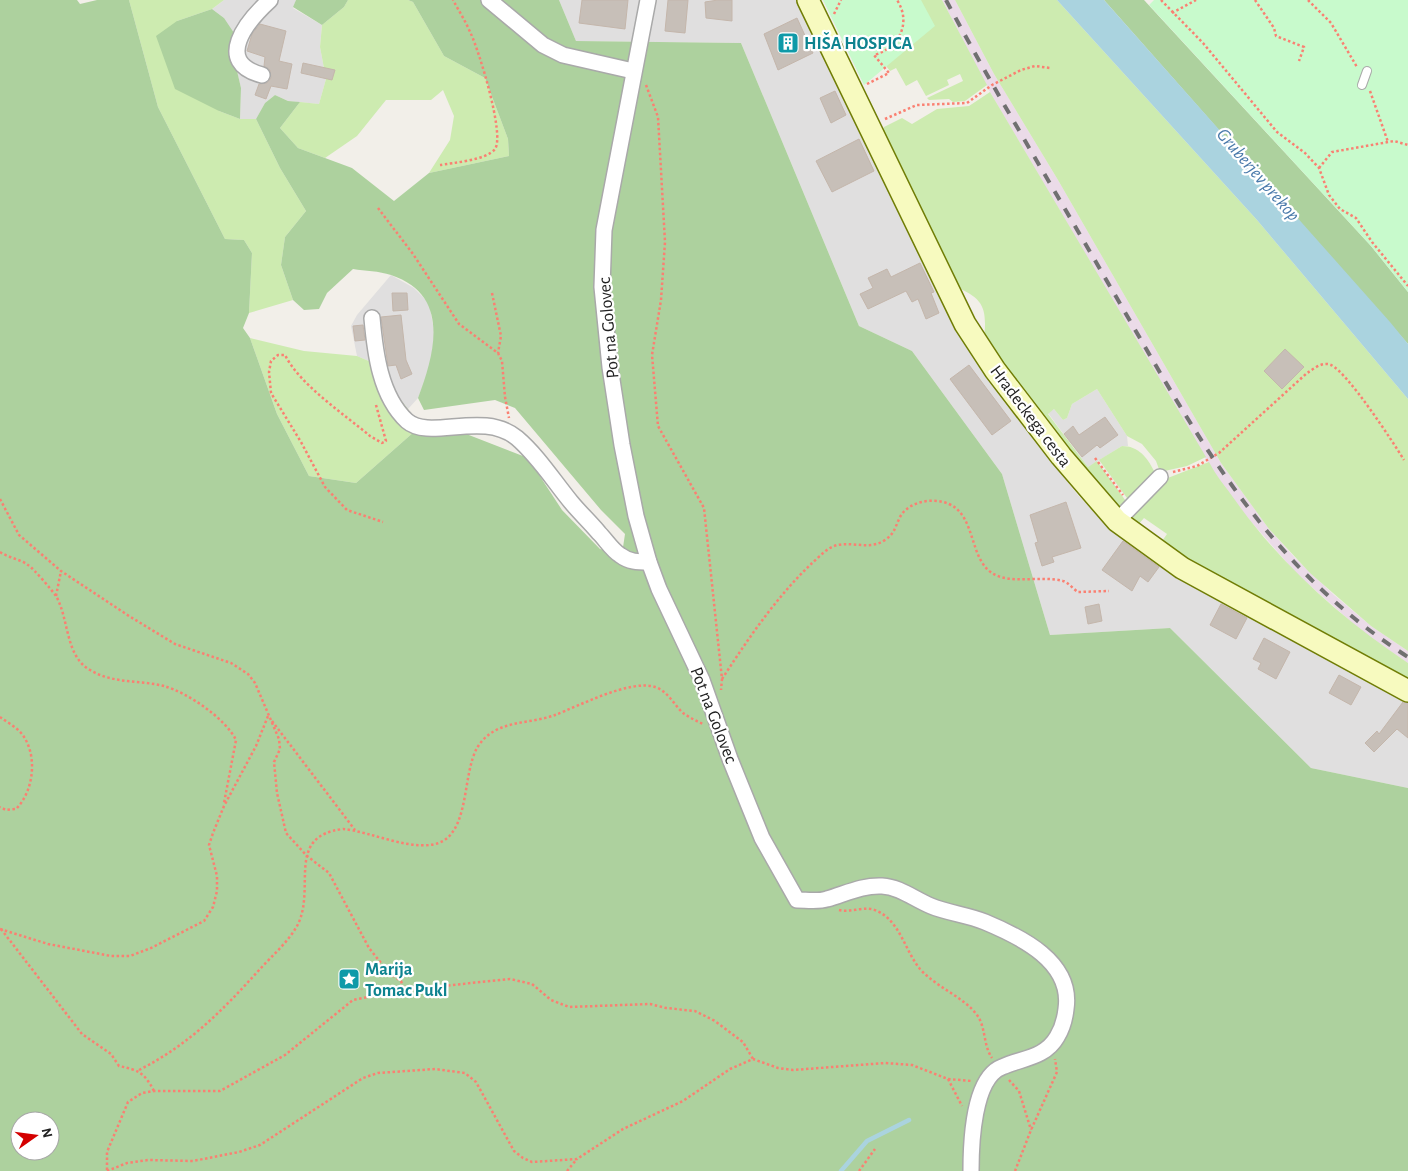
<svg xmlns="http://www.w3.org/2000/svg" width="1408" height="1171" font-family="'Alegreya Sans',sans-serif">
  <rect width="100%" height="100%" fill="#f2efe9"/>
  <g fill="#e0dfdf">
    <path d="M224,0H296L293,8L322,25L320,47L326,79L319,104L288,101L275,95L265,103L256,119H240L241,88L224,18L212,9Z"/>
    <path d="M559,0H797L914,245L968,349L1014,414L1077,494L1103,522L1124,539L1198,590L1408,701V788L1311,768L1170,628L1050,635L1002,474L912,351L859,326L741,43L576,41Z"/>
    <path d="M391,275L414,288L429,303L435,336L429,370L418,398L408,409L371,362L357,356L351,326L357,315Z"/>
    <path d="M1097,389L1127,436L1128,446H1122L1088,467L1048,413L1054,409L1063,420L1067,418L1072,404Z"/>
  </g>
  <path fill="#ebdbe8" d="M942,0H955L994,74L1058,180L1221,463L1269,529L1295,558L1334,595L1371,626L1408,651V663L1365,634L1297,574L1246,516L1214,473L990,92Z"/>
  <g fill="#cdebb0">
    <path d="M129,0H224L212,9L177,21L219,111L240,119H256L280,168L306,211L285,237L281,265L293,300L249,313L252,253L244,240L225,239L158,107Z"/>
    <path d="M348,0H408L413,2L444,56L485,78L508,139L509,156L429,173L450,140L454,116L443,90L431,100H386L357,136L325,158L298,148L280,128L300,102L319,104L326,79L320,47L322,25L344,7Z"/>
    <path d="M909,0H942L987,85L965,101L953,102L949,99L929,100L927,98L963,81L960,74L947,80L949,85L926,96L917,80L906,86L896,68L890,71L883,62Z"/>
    <path d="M955,0H1057L1257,220L1408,399V651L1371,626L1310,573L1269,529L1221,463L1058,180L994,74Z"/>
    <path d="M990,92L1206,457L1187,466L1160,472L1156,461L1142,444L1127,436L1097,389L1072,404L1067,418L1063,420L1054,409L1048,414L1088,467L1097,461L1128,504L1120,511L1102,495L984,341C987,308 985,299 954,286L880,137L884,127L902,118L912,124L937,109L969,106Z"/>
    <path d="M250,338L304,351L357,356L371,362L408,409L415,431L356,483L309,476L277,414Z"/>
    <path d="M1122,446C1138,446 1147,457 1154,471L1153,478L1130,502L1099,460Z"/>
    <path d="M1209,462C1216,476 1226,487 1235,500C1281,565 1342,619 1408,663V682L1160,544L1167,534L1144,518L1138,525L1128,516L1160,481Z"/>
  </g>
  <g fill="#add19e" fill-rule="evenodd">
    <path d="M0,0H77L80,4L97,0H129L158,107L225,239L244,240L252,253L249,313L243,328L250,338L277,414L309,476L356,483L415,431L456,430L528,458L562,510L600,549L622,554L625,534L601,510L515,408L495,400L424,410L418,398C435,353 451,295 391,275C379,271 365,271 353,269L327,293L319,309L304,310L293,300L281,265L285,237L306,211L280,168L256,119L265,103L275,95L288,101L300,102L280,128L298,148L352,168L394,201L429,173L509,156L508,139L485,78L444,56L413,2L408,0H559L576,41L741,43L859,326L912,351L1002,474L1050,635L1170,628L1311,768L1408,788V1171H0ZM20,1121H50V1151H20Z"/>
    <path d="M296,0H348L344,7L322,25L293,7Z"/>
    <path d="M1104,0H1144L1371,246L1408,292V344Z"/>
    <path d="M212,9L224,18L236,36L234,58L241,88L240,119L219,111L175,89L156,36L177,21Z"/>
  </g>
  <g fill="#c8facc">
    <path d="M823,0H921L935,26L864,85Z"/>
    <path d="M1154,0H1408V292L1371,246L1149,5Z"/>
  </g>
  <path fill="#aad3df" d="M1057,0H1104L1390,322L1408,344V399L1257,220Z"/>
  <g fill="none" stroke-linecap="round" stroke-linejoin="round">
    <path stroke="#aad3df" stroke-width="4.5" d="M841,1171L867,1141L909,1120"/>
  </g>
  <g fill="#c7bfb8" stroke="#c4b6ab">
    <path d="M582,0H628L625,29L579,23Z"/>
    <path d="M668,0H688L685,33L665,31Z"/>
    <path d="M718,0H732V21L706,18L705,2Z"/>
    <path d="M797,18L813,53L778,70L764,34Z"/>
    <path d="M260,24L286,31L279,61L292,64L287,89L271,86L266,99L255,95L259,84L267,83L271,78L270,70L264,66L265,57L247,51L252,34Z"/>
    <path d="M303,63L335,70L332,80L301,73Z"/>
    <path d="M835,91L846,115L831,123L820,98Z"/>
    <path d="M859,139L874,171L832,192L816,161Z"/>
    <path d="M920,263L934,292L931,293L939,313L926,319L918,299L912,302L906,291L868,309L860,294L873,288L868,278L887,269L891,277Z"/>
    <path d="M392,293H407L408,310L393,311Z"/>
    <path d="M401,315L406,360L412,374L401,379L396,365L388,366L381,317Z"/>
    <path d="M363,325L365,340L355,341L353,326Z"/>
    <path d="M1285,349L1304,367L1282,389L1264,371Z"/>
    <path d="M969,365L1011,421L992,435L950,379Z"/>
    <path d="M1105,417L1118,435L1100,448L1097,445L1082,457L1064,434L1073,426L1079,435Z"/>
    <path d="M1066,502L1081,548L1052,557L1054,562L1042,566L1035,543L1038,542L1030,515Z"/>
    <path d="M1123,541L1159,567L1148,582L1140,576L1132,591L1102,570Z"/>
    <path d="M1099,604L1102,621L1088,624L1085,607Z"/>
    <path d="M1221,604L1247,618L1236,639L1210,625Z"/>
    <path d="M1264,638L1290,652L1276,679L1258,669L1261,663L1253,659Z"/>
    <path d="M1339,675L1361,687L1351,705L1329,693Z"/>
    <path d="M1403,702L1408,703V738L1397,729L1374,752L1365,743L1377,731L1379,734Z"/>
  </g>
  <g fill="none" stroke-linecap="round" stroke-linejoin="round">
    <g stroke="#a9a9a9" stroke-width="10">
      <path id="lane" d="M1362,85L1367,71"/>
    </g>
    <g stroke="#a9a9a9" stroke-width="18">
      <g id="street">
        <path d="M489,0L543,45L563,55L633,71"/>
        <path d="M648,0L604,230L602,287L610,367L622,445L636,516L649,562L659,589L702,680L730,759L762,838L797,900C806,900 818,902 827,899C845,894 862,885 882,886C900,887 914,899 931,906C948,913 968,915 985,922C1021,937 1073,962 1066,1009C1065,1018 1062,1029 1057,1037C1045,1058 1022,1058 1002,1067C973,1078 971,1145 971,1171"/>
        <path d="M262,75C213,62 247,21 270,0"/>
        <path d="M372,318C375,352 380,396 407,421C430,441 483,410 517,438C538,456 553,480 571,502C580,513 590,522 599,533C606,540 612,550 620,555C629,562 638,562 649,562"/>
        <path d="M1117,521L1160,477"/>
      </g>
    </g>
    <g stroke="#707d05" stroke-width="24">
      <path id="secondary" d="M808,0L965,324L995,370L1061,456L1117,521L1182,568L1408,691"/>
    </g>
    <g stroke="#fa8072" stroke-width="2.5" stroke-dasharray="2.5 2.5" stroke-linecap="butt">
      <path d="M1161,0L1203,43L1277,132L1305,153L1319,168L1329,195L1340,209L1356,218L1372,242L1408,286"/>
      <path d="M1255,0L1274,28L1276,36L1304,47L1299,61"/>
      <path d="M1308,0L1331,23L1357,67"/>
      <path d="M1172,13L1196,0"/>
      <path d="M834,14L841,0"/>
      <path d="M867,84L889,73L874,55C899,48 912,23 897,0"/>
      <path d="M646,85L658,117L665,242L661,300L652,355L658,426L704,508L722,679L721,690"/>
      <path d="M1370,91L1388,142"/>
      <path d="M885,119L917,105L967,103L992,85L1021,70L1035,66L1050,68"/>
      <path d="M440,165C452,163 487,160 495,149C505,135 479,51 471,34C466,22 459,11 453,0"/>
      <path d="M1319,168L1332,152L1394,141L1408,145"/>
      <path d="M378,208L413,254L459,324L498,353L502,361L505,397L509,418"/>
      <path d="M492,293L501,336L498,353"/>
      <path d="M376,405L386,441L382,443L370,436C344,414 300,385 285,355H278L271,361L269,372L271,393L301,442L325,487L347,510L383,522"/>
      <path d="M1095,458L1123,495"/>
      <path d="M1173,472L1197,466L1219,453L1307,373C1314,369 1322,361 1331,365C1348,373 1393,442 1404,460"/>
      <path d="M0,499L19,535L61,571L129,616L175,644L231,663L248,674L255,683L279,739L280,749L274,762L277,793L286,833L307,856L329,873L369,948L389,973L401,981L404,990"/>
      <path d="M0,552C9,558 20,559 28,565C34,569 51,589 56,596C69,618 65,656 90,670C113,684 140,680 164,686C188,693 225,718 236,740L224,803"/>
      <path d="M56,596L61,571"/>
      <path d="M722,679C748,639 775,599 810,565C816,560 823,552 830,548C847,538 868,552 885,540C894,534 895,528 899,519C907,501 933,497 949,504C976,516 969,558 992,573C1010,585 1041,575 1063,581C1068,582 1073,589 1078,592L1109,591"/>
      <path d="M0,717C7,722 16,727 22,734C38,755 34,791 16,809L6,810L0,807"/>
      <path d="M272,721L355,830"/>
      <path d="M839,910C851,913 866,905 877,911C900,921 905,951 920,969C937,988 964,997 977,1015C986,1027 983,1045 992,1058"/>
      <path d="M0,929L48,944L111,956H130L151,948L204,921L213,907L217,891V876L209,845L213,833L224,806L256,746L268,716"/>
      <path d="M1,929L82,1034L111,1054L119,1066C138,1070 144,1072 154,1091"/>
      <path d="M139,1070C190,1044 222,1011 260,969C272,956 288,942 297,926C317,889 284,836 343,829C370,831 418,855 443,841C469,826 463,773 477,748C494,719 528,725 555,715C579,706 630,679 655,687C668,691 674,705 683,713C689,717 696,721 703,724"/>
      <path d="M948,1079L962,1106"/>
      <path d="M1009,1080L1019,1091L1031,1130"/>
      <path d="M107,1170V1152L128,1102L142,1093L154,1091H220L285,1055L353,1000L404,990L510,979L532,984L551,1000L569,1007L650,1004L666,1008L695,1011L715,1021L743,1042L753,1059"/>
      <path d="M107,1171L127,1163L148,1160L193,1161L239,1152L260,1145L363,1078L378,1073L435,1069L465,1073L476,1082L514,1151L523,1158L532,1162L577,1159L623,1129L683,1101L730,1069L753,1059L778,1068L793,1070L885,1063L912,1065L948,1079L972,1081"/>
      <path d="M567,1171L577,1159"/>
      <path d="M859,1171L875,1149"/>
      <path d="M1015,1171L1031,1130L1057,1072L1055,1059"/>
    </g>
    <use href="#lane" stroke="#fff" stroke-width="8"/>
    <use href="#street" stroke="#fff" stroke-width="15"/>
    <use href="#secondary" stroke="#f7fabf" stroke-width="21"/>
    <path stroke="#707070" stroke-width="4" stroke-dasharray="10 10" stroke-linecap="butt" d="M946,0C996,94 1051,184 1104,276C1190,423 1259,562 1408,657"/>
  </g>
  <defs>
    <g id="building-square" transform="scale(1.125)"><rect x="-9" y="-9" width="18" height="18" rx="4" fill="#0f9aa8" stroke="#fff"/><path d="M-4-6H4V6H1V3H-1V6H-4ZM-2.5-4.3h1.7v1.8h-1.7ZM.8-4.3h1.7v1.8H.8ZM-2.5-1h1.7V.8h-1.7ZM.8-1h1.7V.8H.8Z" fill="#fff"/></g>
    <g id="sight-square" transform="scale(1.125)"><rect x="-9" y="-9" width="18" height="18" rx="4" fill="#0f9aa8" stroke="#fff"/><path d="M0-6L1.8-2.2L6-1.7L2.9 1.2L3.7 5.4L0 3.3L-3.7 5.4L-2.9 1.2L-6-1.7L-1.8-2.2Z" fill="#fff"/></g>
  </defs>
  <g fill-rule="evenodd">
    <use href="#building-square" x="788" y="43"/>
    <use href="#sight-square" x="349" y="979"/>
  </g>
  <g text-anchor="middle" stroke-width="4.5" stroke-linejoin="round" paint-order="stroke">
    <g font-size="18" font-weight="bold" fill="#0d838f" stroke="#fff" text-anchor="start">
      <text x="804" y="49">HIŠA HOSPICA</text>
      <text x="365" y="975">Marija<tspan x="365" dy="21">Tomac Pukl</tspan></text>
    </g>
    <g font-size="18" fill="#222" stroke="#fff">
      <text transform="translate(608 328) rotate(-95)" y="6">Pot na Golovec</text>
      <text transform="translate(1031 416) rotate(53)" y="6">Hradeckega cesta</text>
      <text transform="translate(714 715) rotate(69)" y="6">Pot na Golovec</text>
    </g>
    <g font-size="19" font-style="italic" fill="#4a7aab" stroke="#fff">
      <text transform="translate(1259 174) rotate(49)" y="7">Gruberjev prekop</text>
    </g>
  </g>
  <g transform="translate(35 1136) rotate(76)"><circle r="24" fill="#ffffff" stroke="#a7a7a7"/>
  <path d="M0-4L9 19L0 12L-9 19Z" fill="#d40000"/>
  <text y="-8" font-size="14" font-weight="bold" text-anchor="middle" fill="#222222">N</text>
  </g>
</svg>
